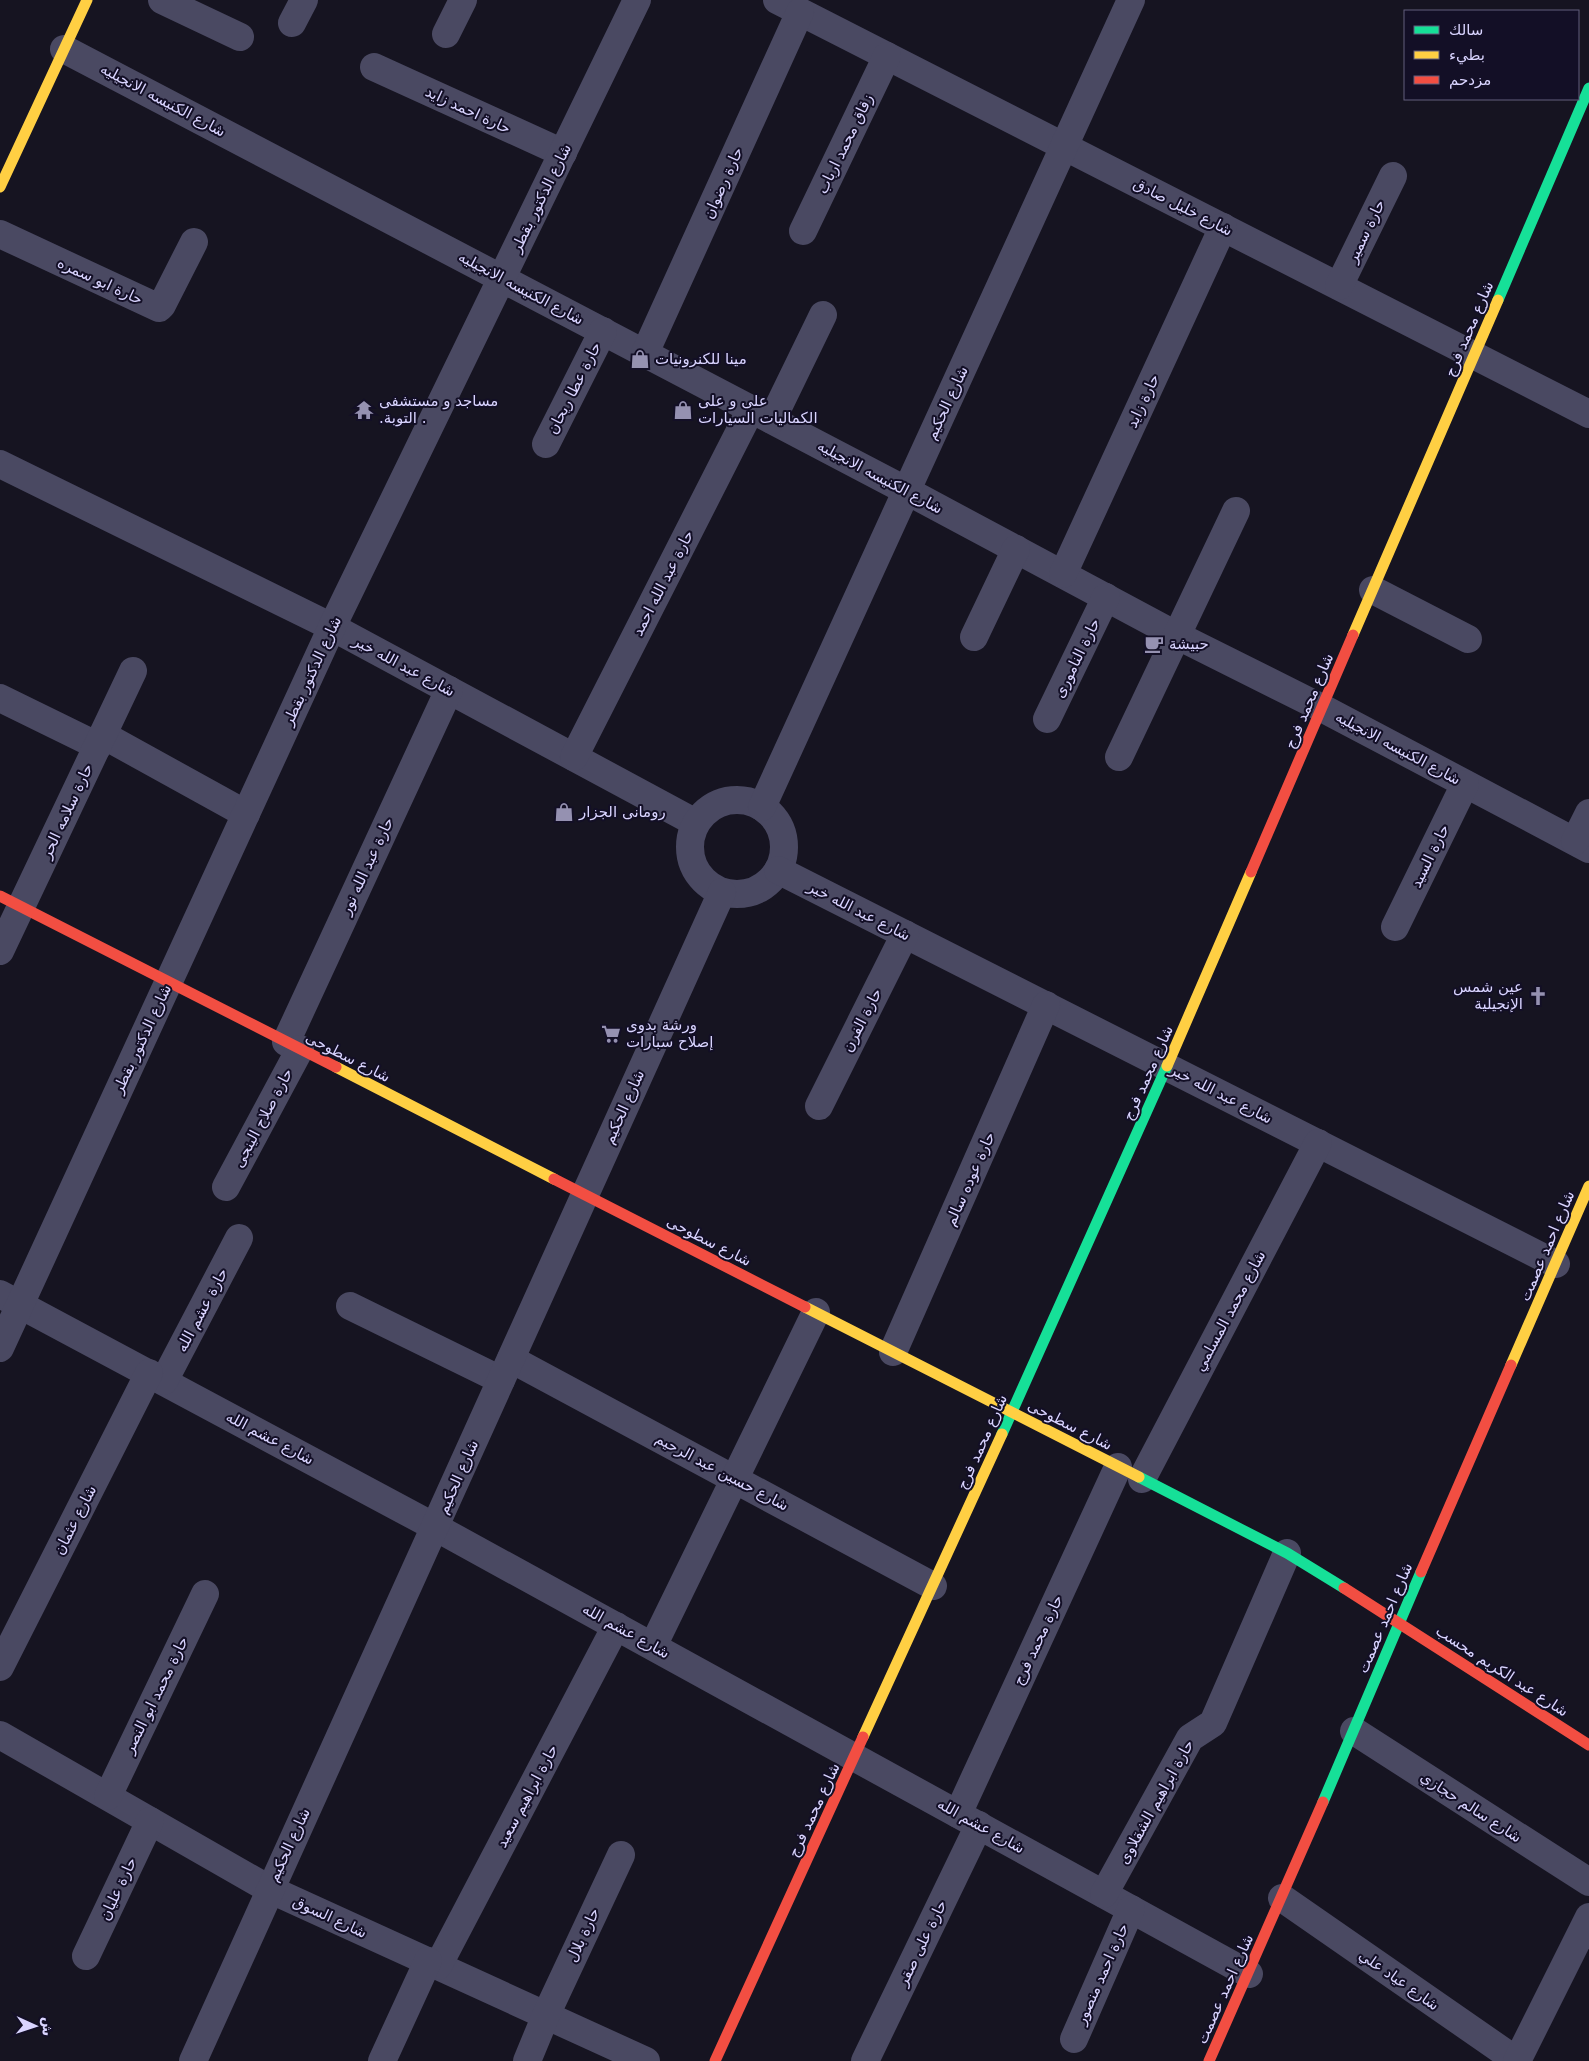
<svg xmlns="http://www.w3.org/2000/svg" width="1589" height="2061" font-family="'DejaVu Sans','Noto Sans Arabic',sans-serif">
  <rect width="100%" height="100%" fill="#161421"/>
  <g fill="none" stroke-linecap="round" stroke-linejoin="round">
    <g stroke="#4a4962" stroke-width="28">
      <path d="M162,0L240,37"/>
      <path d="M777,0L1589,414"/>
      <path d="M292,23L304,0"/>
      <path d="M446,34L463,0"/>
      <path d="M64,49L907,491L1176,635L1322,708L1589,849"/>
      <path d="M374,67L563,153"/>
      <path d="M803,231L887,56"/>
      <path d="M0,234L159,308L162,305L194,242"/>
      <path d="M1339,286L1393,176"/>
      <path d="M645,353L800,12"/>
      <path d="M772,420L823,315"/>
      <path d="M546,444L603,331"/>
      <path d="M0,464L332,627L696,823"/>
      <path d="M1063,574L1223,227"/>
      <path d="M1373,590L1468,639"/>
      <path d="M974,637L1016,549"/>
      <path d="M0,698L98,746"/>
      <path d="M1047,719L1106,597"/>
      <path d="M103,735L246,814"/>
      <path d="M574,757L751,409"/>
      <path d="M1119,757L1236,511"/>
      <circle cx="737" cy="847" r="47"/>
      <path d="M762,807L1131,0"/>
      <path d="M1575,841L1589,813"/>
      <path d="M778,870L1556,1264"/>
      <path d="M1395,927L1465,784"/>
      <path d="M0,951L133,671"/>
      <path d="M286,1042L449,690"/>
      <path d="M819,1106L905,934"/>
      <path d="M226,1187L300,1049"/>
      <path d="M0,1294L435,1527L1249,1974"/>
      <path d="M350,1306L501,1380"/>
      <path d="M0,1348L332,627L637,0"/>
      <path d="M893,1352L1046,1005"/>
      <path d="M511,1359L933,1586"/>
      <path d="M164,1381L239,1238"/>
      <path d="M1142,1479L1318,1143"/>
      <path d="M653,1646L816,1312"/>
      <path d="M0,1667L149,1373"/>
      <path d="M1354,1731L1589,1882"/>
      <path d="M0,1735L269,1889L646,2061"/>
      <path d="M108,1796L205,1594"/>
      <path d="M958,1814L1118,1467"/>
      <path d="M1104,1894L1190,1738L1213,1723L1287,1553"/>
      <path d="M1282,1898L1517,2061"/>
      <path d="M86,1956L150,1821"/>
      <path d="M438,1966L616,1626"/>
      <path d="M1074,2039L1131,1909"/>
      <path d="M193,2061L722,892"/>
      <path d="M382,2061L428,1961"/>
      <path d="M527,2061L546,2015L621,1855"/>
      <path d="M865,2061L979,1825"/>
      <path d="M1517,2061L1589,1917"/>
    </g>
    <g stroke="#16e098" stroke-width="11">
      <path d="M1498,300L1589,88"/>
      <path d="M1002,1434L1167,1066"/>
      <path d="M1139,1477L1287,1553L1344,1588"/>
      <path d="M1323,1802L1421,1572"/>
    </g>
    <g stroke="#ffcf43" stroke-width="11">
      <path d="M0,187L87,0"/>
      <path d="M1353,635L1498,300"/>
      <path d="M1167,1066L1251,872"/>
      <path d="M336,1067L554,1179"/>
      <path d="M805,1307L1139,1477"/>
      <path d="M1511,1365L1589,1186"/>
      <path d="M863,1737L1002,1434"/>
    </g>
    <g stroke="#f24e42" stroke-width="11">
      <path d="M1251,872L1353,635"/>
      <path d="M0,896L336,1067"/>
      <path d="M554,1179L805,1307"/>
      <path d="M1421,1572L1511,1365"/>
      <path d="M1344,1588L1589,1745"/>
      <path d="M715,2061L863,1737"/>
      <path d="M1209,2061L1323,1802"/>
    </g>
  </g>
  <defs>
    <g id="shop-bare" transform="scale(1.5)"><path d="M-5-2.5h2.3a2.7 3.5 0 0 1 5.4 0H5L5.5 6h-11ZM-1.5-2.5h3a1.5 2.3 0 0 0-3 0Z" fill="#9591b1" stroke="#130f26" stroke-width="2.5" paint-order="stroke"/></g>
    <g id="temple-bare" transform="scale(1.5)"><path d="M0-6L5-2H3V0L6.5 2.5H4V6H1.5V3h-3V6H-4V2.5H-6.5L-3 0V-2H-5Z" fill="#9591b1" stroke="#130f26" stroke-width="2.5" paint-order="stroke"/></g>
    <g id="cafe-bare" transform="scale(1.5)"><path d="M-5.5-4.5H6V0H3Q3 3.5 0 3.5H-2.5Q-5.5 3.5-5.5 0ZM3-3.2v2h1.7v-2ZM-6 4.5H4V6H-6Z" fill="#9591b1" stroke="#130f26" stroke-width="2.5" paint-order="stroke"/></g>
    <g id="church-bare" transform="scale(1.5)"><path d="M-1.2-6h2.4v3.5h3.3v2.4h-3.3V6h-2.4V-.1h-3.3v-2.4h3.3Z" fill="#9591b1" stroke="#130f26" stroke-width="2.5" paint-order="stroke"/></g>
    <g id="supermarket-bare" transform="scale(1.5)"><path d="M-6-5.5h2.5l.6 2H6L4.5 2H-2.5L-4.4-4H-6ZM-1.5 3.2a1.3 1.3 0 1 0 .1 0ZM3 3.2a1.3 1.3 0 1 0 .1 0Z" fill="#9591b1" stroke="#130f26" stroke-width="2.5" paint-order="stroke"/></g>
  </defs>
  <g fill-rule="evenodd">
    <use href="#shop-bare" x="640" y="359"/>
    <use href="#temple-bare" x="364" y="410"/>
    <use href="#shop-bare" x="683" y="410"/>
    <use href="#cafe-bare" x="1154" y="644"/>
    <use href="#shop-bare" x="564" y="812"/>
    <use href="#church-bare" x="1538" y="996"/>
    <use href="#supermarket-bare" x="611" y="1034"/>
  </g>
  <g text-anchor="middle" stroke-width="4" stroke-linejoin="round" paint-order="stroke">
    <g font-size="15" fill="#d9d4ff" stroke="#130f26">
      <text transform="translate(163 100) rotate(28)" y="5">شارع الكنيسه الانجيليه</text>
      <text transform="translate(468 110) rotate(25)" y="5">حارة احمد زايد</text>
      <text transform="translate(845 144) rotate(-64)" y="5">زقاق محمد ارباب</text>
      <text transform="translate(723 183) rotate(-66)" y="5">حارة رضوان</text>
      <text transform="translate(541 198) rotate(-64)" y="5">شارع الدكتور بقطر</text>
      <text transform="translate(1183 207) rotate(27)" y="5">شارع خليل صادق</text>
      <text transform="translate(1366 231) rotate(-64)" y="5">حارة سمير</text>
      <text transform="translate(100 281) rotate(25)" y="5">حارة ابو سمره</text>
      <text transform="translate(521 288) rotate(28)" y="5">شارع الكنيسه الانجيليه</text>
      <text transform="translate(1469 329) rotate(-67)" y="5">شارع محمد فرج</text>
      <text transform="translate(574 388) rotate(-63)" y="5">حارة عطا ريحان</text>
      <text transform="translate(1143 401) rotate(-65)" y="5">حارة زايد</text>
      <text transform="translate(947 403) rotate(-65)" y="5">شارع الحكيم</text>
      <text transform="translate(880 477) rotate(28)" y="5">شارع الكنيسه الانجيليه</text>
      <text transform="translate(663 583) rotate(-63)" y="5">حارة عبد الله احمد</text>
      <text transform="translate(1077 658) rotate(-64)" y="5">حارة النامورى</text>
      <text transform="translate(404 666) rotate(28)" y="5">شارع عبد الله خير</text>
      <text transform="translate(312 671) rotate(-65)" y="5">شارع الدكتور بقطر</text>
      <text transform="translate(1309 701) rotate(-67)" y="5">شارع محمد فرج</text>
      <text transform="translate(1398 748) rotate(28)" y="5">شارع الكنيسه الانجيليه</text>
      <text transform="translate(67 811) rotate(-65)" y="5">حارة سلامه الحر</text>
      <text transform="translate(1430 856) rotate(-64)" y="5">حارة السيد</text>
      <text transform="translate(367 866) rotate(-65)" y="5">حارة عبد الله نور</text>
      <text transform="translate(859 911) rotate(27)" y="5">شارع عبد الله خير</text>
      <text transform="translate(862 1020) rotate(-63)" y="5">حارة الفرن</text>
      <text transform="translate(142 1039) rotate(-65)" y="5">شارع الدكتور بقطر</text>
      <text transform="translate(348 1057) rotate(27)" y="5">شارع سطوحى</text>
      <text transform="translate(1148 1073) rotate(-66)" y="5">شارع محمد فرج</text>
      <text transform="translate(1221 1094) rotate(27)" y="5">شارع عبد الله خير</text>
      <text transform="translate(624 1107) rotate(-66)" y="5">شارع الحكيم</text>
      <text transform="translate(263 1118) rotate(-62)" y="5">حارة صلاح الينجى</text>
      <text transform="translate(970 1179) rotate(-66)" y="5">حارة عوده سالم</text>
      <text transform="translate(709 1241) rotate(27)" y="5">شارع سطوحى</text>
      <text transform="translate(1547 1246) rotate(-67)" y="5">شارع احمد عصمت</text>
      <text transform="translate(202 1310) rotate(-62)" y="5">حارة عشم الله</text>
      <text transform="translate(1230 1311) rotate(-62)" y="5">شارع محمد المسلمي</text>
      <text transform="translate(1070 1425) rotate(27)" y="5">شارع سطوحى</text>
      <text transform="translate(270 1438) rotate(28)" y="5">شارع عشم الله</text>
      <text transform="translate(982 1442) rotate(-66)" y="5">شارع محمد فرج</text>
      <text transform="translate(722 1472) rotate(28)" y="5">شارع حسين عبد الرحيم</text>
      <text transform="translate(458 1477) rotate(-66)" y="5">شارع الحكيم</text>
      <text transform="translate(75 1520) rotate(-63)" y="5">شارع عثمان</text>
      <text transform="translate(1385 1618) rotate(-67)" y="5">شارع احمد عصمت</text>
      <text transform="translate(626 1631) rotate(29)" y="5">شارع عشم الله</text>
      <text transform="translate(1038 1640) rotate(-65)" y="5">حارة محمد فرج</text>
      <text transform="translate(1502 1671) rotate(33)" y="5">شارع عبد الكريم محسب</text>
      <text transform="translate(156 1695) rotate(-64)" y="5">حارة محمد ابو النصر</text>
      <text transform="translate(527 1796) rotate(-62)" y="5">حارة ابراهيم سعيد</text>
      <text transform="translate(1156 1802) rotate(-61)" y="5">حارة ابراهيم الشقلاوى</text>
      <text transform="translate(1471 1807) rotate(33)" y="5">شارع سالم حجازي</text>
      <text transform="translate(814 1810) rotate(-65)" y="5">شارع محمد فرج</text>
      <text transform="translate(981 1826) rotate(29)" y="5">شارع عشم الله</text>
      <text transform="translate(289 1845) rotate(-65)" y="5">شارع الحكيم</text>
      <text transform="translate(118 1889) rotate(-65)" y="5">حارة عليان</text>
      <text transform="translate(330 1917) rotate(25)" y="5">شارع السوق</text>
      <text transform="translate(583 1935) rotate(-65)" y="5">حارة بلال</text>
      <text transform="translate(922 1943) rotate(-64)" y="5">حارة على صقر</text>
      <text transform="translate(1102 1974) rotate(-66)" y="5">حارة احمد منصور</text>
      <text transform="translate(1399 1980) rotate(35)" y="5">شارع عياد علي</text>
      <text transform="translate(1225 1989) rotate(-66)" y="5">شارع احمد عصمت</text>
    </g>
    <g font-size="15" fill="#d9d4ff" stroke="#130f26" text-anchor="start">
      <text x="655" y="364">مينا للكنرونيات</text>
      <text x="379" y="406">مساجد و مستشفى<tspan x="379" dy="17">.التوبة .</tspan></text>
      <text x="698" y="406">على و على<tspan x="698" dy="17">الكماليات السيارات</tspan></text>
      <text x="1169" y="649">حبيشة</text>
      <text x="579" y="817">رومانى الجزار</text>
      <text x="1523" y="992" text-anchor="end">عين شمس<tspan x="1523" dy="17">الإنجيلية</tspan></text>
      <text x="626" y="1030">ورشة بدوى<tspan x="626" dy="17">إصلاح سبارات</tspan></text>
    </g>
  </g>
  <rect x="1404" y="10" width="175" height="90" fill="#130f26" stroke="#625e7d"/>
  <rect x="1414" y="26" width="25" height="8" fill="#16e098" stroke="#625e7d"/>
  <text x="1449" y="35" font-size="15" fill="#d9d4ff">سالك</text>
  <rect x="1414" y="51" width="25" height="8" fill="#ffcf43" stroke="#625e7d"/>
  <text x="1449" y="60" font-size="15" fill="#d9d4ff">بطيء</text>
  <rect x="1414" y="76" width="25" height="8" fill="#f24e42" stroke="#625e7d"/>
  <text x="1449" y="85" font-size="15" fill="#d9d4ff">مزدحم</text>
  <g transform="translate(35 2026) rotate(93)" stroke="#130f26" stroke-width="4" paint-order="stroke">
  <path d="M0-4L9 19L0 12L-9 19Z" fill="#d9d4ff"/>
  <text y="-8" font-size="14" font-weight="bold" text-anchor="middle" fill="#d9d4ff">ش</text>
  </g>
</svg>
